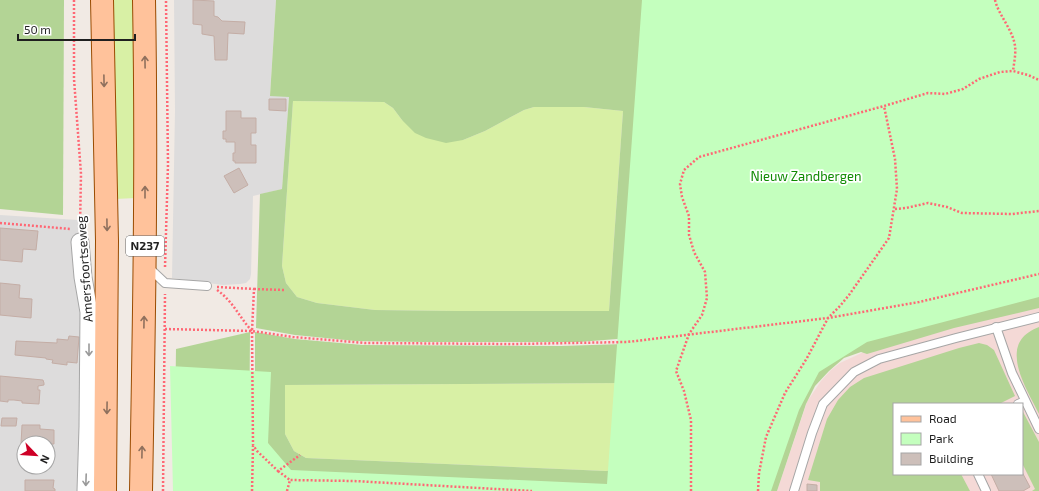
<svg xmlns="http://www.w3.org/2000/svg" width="1039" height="491" font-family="'Exo 2',sans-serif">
  <rect width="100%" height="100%" fill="#f1eae4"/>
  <g fill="#dddcdc" fill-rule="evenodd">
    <path d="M174,0H276L270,95L289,96L282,189L253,196L251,274L250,279L246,283L240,284L223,285L172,278L175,111Z"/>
    <path d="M0,215L78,220L84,338L81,491H0ZM24,443H48V467H24Z"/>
  </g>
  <path fill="#f4d9d6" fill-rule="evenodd" d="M1039,306V491H777L807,402L821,381L831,370L840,363L868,350L962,324ZM894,404H1022V474H894Z"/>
  <g fill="#d8f0a5">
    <path d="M110,0H136V198L115,199Z"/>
    <path d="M293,101L384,102L393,108L402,120L463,140L485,131L524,110L534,107H584L623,111L609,311H457L375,310L317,303L297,297L286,283L282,266Z"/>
    <path d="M626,383L624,469L606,471L306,458L294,451L285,434L284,385Z"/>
  </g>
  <g fill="#b3d495" fill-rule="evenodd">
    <path d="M0,0H64L63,215L0,209Z"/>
    <path d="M276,0H1039L667,335L579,342H424L356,341L295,335L256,328L260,194L282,189L289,97L270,96ZM293,101L384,102L393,108L402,120L415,133L426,138L446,143L463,140L485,131L524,110L534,107H584L623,111L609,311H457L375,310L317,303L297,297L286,283L282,266Z"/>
    <path d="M1039,277V308L954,328L867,354L861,352L844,358L829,371L815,386L806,404L777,491H760L811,358Z"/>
    <path d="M1039,327V414C1026,387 996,343 1039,327Z"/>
    <path d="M250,332L249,457L270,468L484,491H174L176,349Z"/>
    <path d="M255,332L295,339L363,345L561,346L624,344L755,491L285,473L255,421ZM626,383L624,469L606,471L306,458L294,451L285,434V385Z"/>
    <path d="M979,343L987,345L994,350L1015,396L999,404H894V474H961L970,491H820V482L808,480L827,419L838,400L850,387L864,378L959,348Z"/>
    <path d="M1022,410L1039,442V491H1032L1035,489L1022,463Z"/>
  </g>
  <path fill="#c4ffbe" d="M642,0H1039V297L867,342L819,372L799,410L771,491H173L170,366L271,372L268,443L291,470L607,484Z"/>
  <g fill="#cdbfba" stroke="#c4ada5">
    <path d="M193,0L214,1V16L218,17L222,21L245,22L244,34L228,33L227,60H215L214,36L202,34V25L193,24Z"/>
    <path d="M269,99H286V111L269,110Z"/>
    <path d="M226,111H241V118H256V133H251V145H256V163H235V161H233V153H235V142H226V139H223V131H226Z"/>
    <path d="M239,168L248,185L234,193L224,176Z"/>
    <path d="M0,228L38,231L36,250L23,249L22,262L0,260Z"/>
    <path d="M0,283L20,285L19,298L32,299L31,318L0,315Z"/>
    <path d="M69,336L79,337L77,363L67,362V365L52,363L53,360L46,359V358L15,355L16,341L57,343V339L68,340Z"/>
    <path d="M0,376L43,380L44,383V385L38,386V390H40L39,404L22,403V401L14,400H8V402L0,401Z"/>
    <path d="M2,418H17L16,426H1Z"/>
    <path d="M22,425H40V429L54,430V444H21Z"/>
    <path d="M1022,472L1030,487L1023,491H999L991,474H1022Z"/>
    <path d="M25,480H54L53,488L55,489V491H25Z"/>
    <path d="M807,484L817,485V491H807Z"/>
  </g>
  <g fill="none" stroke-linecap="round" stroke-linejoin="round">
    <g stroke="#a6a6a6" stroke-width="10">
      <g id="lane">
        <path d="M148,267L165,283L207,286"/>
        <path d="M996,327L1012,373L1039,429"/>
        <path d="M1018,404L1025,401"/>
        <path d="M978,474L986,491"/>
        <path d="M794,491L812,433L823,404L854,372L879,359L956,338L1039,317"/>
      </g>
    </g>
    <g stroke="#a6a6a6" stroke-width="19">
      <path id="street" d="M80,242L83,277L89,312L88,427L86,491"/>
    </g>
    <g stroke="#9a4b00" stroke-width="24">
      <g id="primary">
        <path d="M102,0L107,241L105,491"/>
        <path d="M141,491C144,327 147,164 144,0"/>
      </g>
    </g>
    <g stroke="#ff6774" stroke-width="2.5" stroke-dasharray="2 2" stroke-linecap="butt">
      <path d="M74,0V79L81,174L80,227"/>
      <path d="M995,0C999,16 1013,30 1015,46C1016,54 1014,63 1013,71"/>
      <path d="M895,209L906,208L928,203L947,207L962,213L1012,214L1039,211"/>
      <path d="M0,223L71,229"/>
      <path d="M165,267L168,164L166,0"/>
      <path d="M217,287L254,289L252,331L253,445L257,451L278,471L300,455"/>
      <path d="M254,289L284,290"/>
      <path d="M217,290C233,301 239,317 252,331"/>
      <path d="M165,329L252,331L293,337L365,343L513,344L627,342L828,318L919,302L1039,274"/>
      <path d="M278,471L290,480"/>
      <path d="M163,491L165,294"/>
      <path d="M252,491L253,446"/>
      <path d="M287,491L290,480L354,481L532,491"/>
      <path d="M691,491V420L684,391L676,371L689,334L702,315L707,298L705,272L694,252L689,235V216L682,197L680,184L684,170L699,157L884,106"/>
      <path d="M758,491L759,473L766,437L785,393L807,358L828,318L840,306L849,295L889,238L897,189L895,159L884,106L928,93L945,94L963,89L979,79L1000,72L1013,71L1028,75L1039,80"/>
    </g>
    <use href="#lane" stroke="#fff" stroke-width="8"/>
    <use href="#street" stroke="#fff" stroke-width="17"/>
    <use href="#primary" stroke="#ffc29b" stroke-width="22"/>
  </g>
  <defs><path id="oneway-shaft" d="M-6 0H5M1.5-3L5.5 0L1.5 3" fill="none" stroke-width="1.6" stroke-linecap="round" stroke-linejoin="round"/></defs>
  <g stroke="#8f705d">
    <use href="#oneway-shaft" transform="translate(145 62) rotate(-91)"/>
    <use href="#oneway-shaft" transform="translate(104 81) rotate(89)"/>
    <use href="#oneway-shaft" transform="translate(145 192) rotate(-90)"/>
    <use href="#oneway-shaft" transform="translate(107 225) rotate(89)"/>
    <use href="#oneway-shaft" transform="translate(144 322) rotate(-89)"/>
    <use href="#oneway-shaft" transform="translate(107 408) rotate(91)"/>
    <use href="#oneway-shaft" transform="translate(142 452) rotate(-89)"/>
  </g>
  <g stroke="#9a9a9a">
    <use href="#oneway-shaft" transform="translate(89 350) rotate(90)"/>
    <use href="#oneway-shaft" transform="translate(86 480) rotate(92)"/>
  </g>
  <g text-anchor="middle" stroke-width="3.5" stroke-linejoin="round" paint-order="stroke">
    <rect fill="#fff" stroke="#626262" stroke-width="1" x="126" y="236" width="38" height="20" rx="3"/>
    <g font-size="12" font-weight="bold" fill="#1f1f1f">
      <text x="145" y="250">N237</text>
    </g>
    <g font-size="13" fill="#0e8a00" stroke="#fff">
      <text x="806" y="181">Nieuw Zandbergen</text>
    </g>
    <g font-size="13" fill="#1f1f1f" stroke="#fff">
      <text transform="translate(84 269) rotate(-94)" y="5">Amersfoortseweg</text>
    </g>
  </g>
  <rect x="893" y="403" width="130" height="72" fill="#ffffff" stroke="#a5a5a5"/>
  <rect x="901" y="416" width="20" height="6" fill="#ffc29b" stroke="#a5a5a5"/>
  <text x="929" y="423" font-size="12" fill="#1f1f1f">Road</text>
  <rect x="901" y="433" width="20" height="12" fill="#c4ffbe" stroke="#a5a5a5"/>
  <text x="929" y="443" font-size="12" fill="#1f1f1f">Park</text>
  <rect x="901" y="453" width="20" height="12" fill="#cdbfba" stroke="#a5a5a5"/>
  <text x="929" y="463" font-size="12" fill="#1f1f1f">Building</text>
  <g transform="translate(36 455) rotate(115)"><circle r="19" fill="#ffffff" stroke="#a5a5a5"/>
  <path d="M0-3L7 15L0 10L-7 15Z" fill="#ce0026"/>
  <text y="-6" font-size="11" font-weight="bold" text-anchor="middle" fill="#1f1f1f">N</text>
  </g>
  <path d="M18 34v6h117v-6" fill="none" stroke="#1f1f1f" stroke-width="2"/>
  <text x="24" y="34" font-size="12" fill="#1f1f1f" stroke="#ffffff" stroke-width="3" paint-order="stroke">50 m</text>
</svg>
